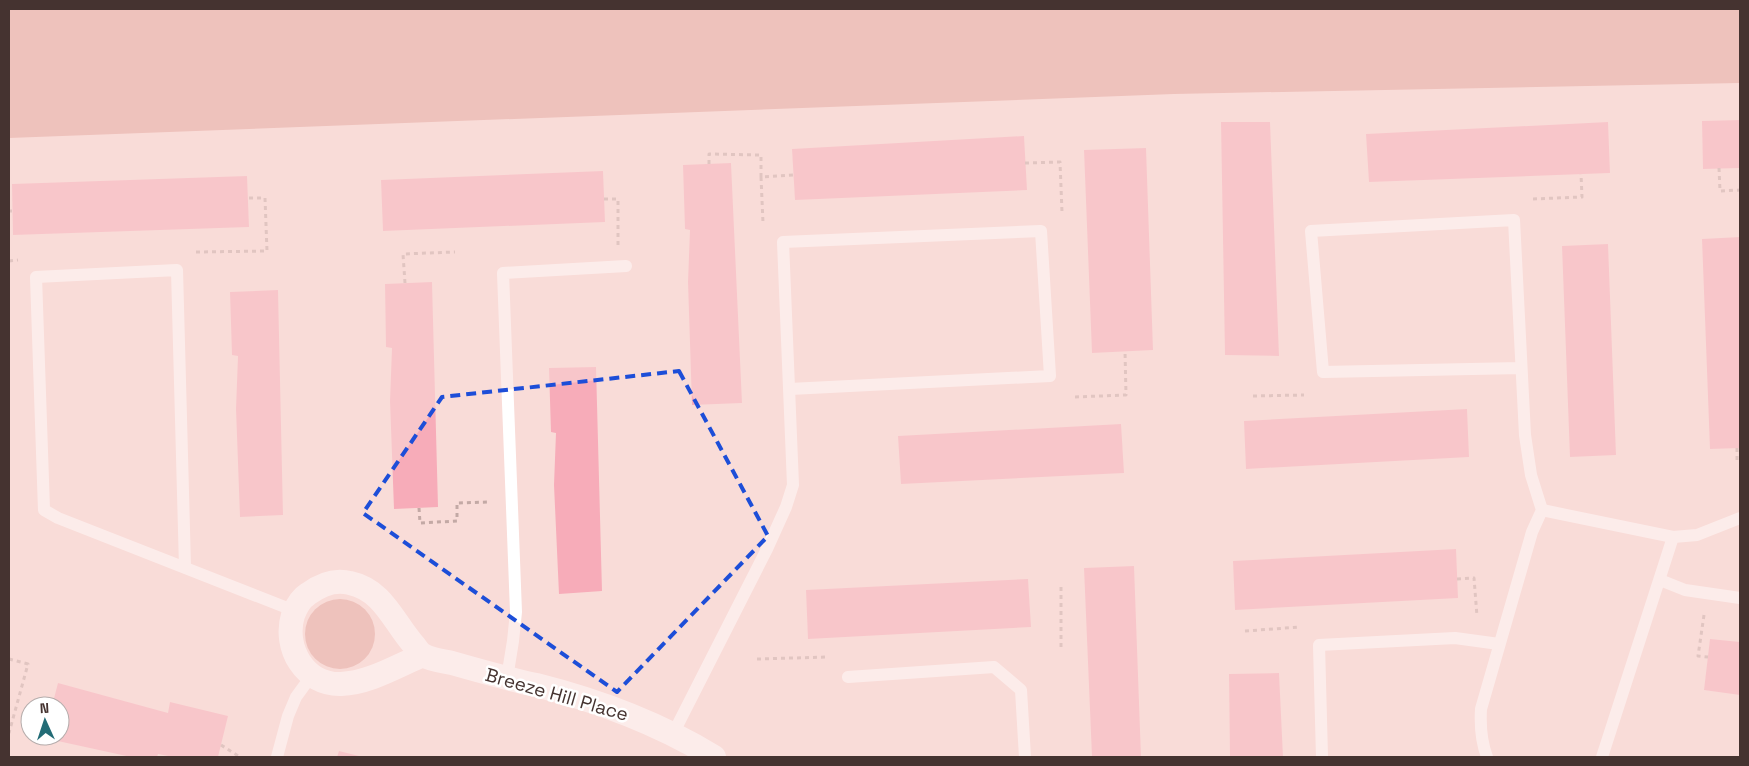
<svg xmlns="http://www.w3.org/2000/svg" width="1749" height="766" font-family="'Space Grotesk',sans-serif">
  <rect width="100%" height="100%" fill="#f9dcd8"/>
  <g fill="#e1a299">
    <path d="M9,9H1740V83L1174,94L9,138Z"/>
    <circle cx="340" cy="634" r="35"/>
  </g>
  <g fill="#f7acb9">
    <path d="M1740,120V168L1703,169L1702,121Z"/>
    <path d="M1221,122H1270L1279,356L1225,355Z"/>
    <path d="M1608,122L1610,173L1369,182L1366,134Z"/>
    <path d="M1024,136L1027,190L795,200L792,149Z"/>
    <path d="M1146,148L1153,350L1092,353L1084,150Z"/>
    <path d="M731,163L742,403L692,405L688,282L690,230L685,229L683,165Z"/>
    <path d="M603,171L605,222L383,231L381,180Z"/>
    <path d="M247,176L249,227L13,235L12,184Z"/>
    <path d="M1740,237V448L1710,449L1702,239Z"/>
    <path d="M1608,244L1616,455L1570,457L1562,246Z"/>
    <path d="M432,282L438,507L394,509L390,401L392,348L386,347L385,284Z"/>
    <path d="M278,290L283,515L240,517L236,409L238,356L232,355L230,292Z"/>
    <path d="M596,367L602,591L559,594L554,485L556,433L551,432L549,368Z"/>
    <path d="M1467,409L1469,457L1246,469L1244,421Z"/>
    <path d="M1121,424L1124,473L901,484L898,436Z"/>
    <path d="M1456,549L1458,598L1235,610L1233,561Z"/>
    <path d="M1134,566L1141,757H1092L1084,568Z"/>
    <path d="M1028,579L1031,627L808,639L806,590Z"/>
    <path d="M1710,639L1740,642V695L1704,690Z"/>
    <path d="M1279,673L1283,757H1230L1229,674Z"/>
    <path d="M58,683L168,713L170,702L228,716L218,757H173L158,754L157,757H131L44,738V736H60V706H52Z"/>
    <path d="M339,751L363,757H337Z"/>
  </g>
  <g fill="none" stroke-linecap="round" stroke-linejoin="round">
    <g stroke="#c3a9a5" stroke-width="3" stroke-dasharray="4 4" stroke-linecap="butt">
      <path d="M1025,163L1060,162L1062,212"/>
      <path d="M709,164V154L761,155V177L794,175"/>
      <path d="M1719,168L1720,191L1740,190"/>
      <path d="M761,177L763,223"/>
      <path d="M604,199H618V246"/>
      <path d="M1533,199L1582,197L1581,174"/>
      <path d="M9,211H12"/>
      <path d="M196,252L267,251L265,198H248"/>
      <path d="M9,261L18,260"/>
      <path d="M405,283L403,254L455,252"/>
      <path d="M1253,396L1304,395"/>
      <path d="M1075,397L1126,395L1125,351"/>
      <path d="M1737,448V462H1740"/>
      <path d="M419,508L420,523L457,521V503L488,502"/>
      <path d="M1457,579L1474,578L1477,616"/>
      <path d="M1704,615L1698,656L1708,657"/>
      <path d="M1245,631L1300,627"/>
      <path d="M1061,647V587"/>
      <path d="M9,659L28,664L9,733"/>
      <path d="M757,659L829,657"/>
      <path d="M221,745L240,757"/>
    </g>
    <g stroke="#fff" stroke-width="12">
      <path d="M1542,510L1673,537L1602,757"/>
      <path d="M1673,537L1697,535L1740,518"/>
      <path d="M185,567L177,270L36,277L44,510L58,518L295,611"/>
      <path d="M1660,580L1685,590L1740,598"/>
      <path d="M848,677L994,667L1021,690L1025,757"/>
      <path d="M507,678L513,641L516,612L503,273L626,266"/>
      <path d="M673,734L767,549L786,507L793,485L783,242L1041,231L1050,376L790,389"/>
      <path d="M277,757L288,716L296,697L312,675"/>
      <path d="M1322,757L1319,645L1455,638L1499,644"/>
      <path d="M1487,757C1481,741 1480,726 1481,709L1532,532L1542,510L1531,475L1525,435L1514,220L1311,231L1323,372L1521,368"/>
    </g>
    <path stroke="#fff" stroke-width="24" d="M423,655C397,666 369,683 341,684C305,685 283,648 293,615C296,607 300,599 308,594C320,585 335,579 350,583C383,590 393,621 413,644C416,647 419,653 423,655C431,660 443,661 452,663C480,671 508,679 536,685C600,701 658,723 714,757"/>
  </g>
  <path d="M0 0H1749V766H0ZM679,371L768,536L617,692L363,513L442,397Z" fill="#f9dcd8" fill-opacity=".55" fill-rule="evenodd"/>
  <path fill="none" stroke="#1d4ed8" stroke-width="4" stroke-dasharray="10 6" stroke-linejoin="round" d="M679,371L768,536L617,692L363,513L442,397Z"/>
  <g text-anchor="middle" stroke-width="5" stroke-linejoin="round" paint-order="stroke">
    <g font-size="19" fill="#453330" stroke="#fff">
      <text transform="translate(557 694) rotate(16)" y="7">Breeze Hill Place</text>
    </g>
  </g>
  <rect width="1749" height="766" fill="none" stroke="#453330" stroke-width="20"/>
  <g transform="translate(45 721) rotate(357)"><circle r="24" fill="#ffffff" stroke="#b5adac"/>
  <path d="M0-4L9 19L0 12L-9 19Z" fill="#236c76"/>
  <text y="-8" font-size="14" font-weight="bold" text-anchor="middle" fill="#453330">N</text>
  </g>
</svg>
